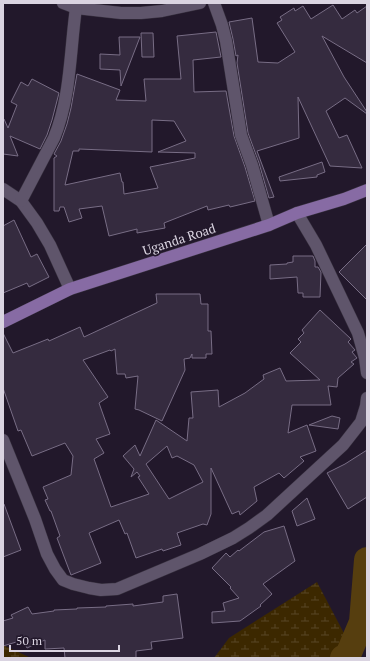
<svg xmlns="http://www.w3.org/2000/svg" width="370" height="661" font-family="'PT Serif',serif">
  <defs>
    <pattern id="wetland-marsh" width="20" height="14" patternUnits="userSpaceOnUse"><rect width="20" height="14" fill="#3c2800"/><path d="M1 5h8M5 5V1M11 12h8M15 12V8" fill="none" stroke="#584625"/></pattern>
  </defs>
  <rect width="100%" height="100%" fill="#22182b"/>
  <g fill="url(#wetland-marsh)">
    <path d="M317,582L357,658H214L229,638Z"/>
    <path d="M3,645L31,658H3Z"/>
  </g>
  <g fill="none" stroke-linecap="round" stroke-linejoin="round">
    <path stroke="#563e0f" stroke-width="26" d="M343,658L348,655L362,622L367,560"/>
  </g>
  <g fill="#352b3f" stroke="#786d85" fill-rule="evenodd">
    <path d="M333,5L342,19L355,10L357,13L367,6V63L322,36L344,77L367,112V114L345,98L326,111L339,138L347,135L362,168L330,166L298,97L299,138L257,151L274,197L269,198L259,163L248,133L237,63L238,55L236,56L233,39L229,22L252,18L258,62L278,63L295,52L277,23L282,20L280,17L294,8L295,11L303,6L311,19Z"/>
    <path d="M216,32L221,57L193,60L194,92L226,91L234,136L245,167L255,201L230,207L229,205L208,210L207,206L164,223L165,228L137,233V229L109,236L102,206L79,209L82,218L69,222L64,207H60L59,211H54V158L57,156L54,154L61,141L67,124L71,108L77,74L120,90L116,100L146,101L144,79H181L177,36ZM152,120L174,121L186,141L158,152L195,153V158L150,167L158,188L124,194L123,182H122L120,173L65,185L73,151H79V149L152,152Z"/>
    <path d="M141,33H153L154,57H142Z"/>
    <path d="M119,37H140L121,86L120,70L100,69V54L120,55Z"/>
    <path d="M32,79L59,93L52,120L47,135L40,149L10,136L18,156L3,154V119H4L8,128L17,105L11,102L21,82L28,86Z"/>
    <path d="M322,162L325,172L317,175V177L280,181L279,177Z"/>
    <path d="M14,220L31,257L37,254L49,277L29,287L27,283L3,293V226Z"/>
    <path d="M367,244V300L339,272Z"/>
    <path d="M293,256H313L315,261V267H318L321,272L320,297H303V293H298L297,277L270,279V265L287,264V263L293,262Z"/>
    <path d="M156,294H200L201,304H208V331H211L212,354H206V358H192V354L190,358L184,359L185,370L162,421L139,410L135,409L138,376L126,378L125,374H117L115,349L111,351L110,350L83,360L108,397L99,403L110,434L96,439L104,453L94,459L111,507L149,494L138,477L140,476L137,472L131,477L134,469L123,456L135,445L140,456L156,420L187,441L189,418H193L191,392L218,390L219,407L245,393L264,379L263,375L280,368L286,381L320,380L290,353L301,342L298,339L304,333L302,330L320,310L351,339L348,342L355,350L352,352L357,358L351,362L354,364L338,378L337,387L328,386L331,405H292L288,433L307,425L316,451L300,457L304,461L284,478L279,473L254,487L257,501L240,515L239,511L232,514L211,468V514L207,525L203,524L177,533L181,545L163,551L162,549L136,558L127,533L125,534L119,520L89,533L101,563L71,575L57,538L60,536L51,511H50L45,500L48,499L43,487L71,475L73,456L65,443L32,456L21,430L18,431L3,388V333L13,353L48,339L49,341L80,327L84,337L157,303ZM167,446L172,458L177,456L194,465L203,482L169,499L146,464Z"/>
    <path d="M332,416L340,418L338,429L309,425Z"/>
    <path d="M367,450V497L348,509L327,473L345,464Z"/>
    <path d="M307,498L315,519L297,526L292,511Z"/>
    <path d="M4,504L21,550L3,557V505Z"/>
    <path d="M284,526L295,561L263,584L272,594L260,605L261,606L240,621L212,623V612L225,611L223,603L239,598L230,588L231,587L212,568L226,553L230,557L238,550L239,551L264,532Z"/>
    <path d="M177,594L183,638L151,642L152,649L136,651V658H65L64,648L45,649V640L27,648L23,640L3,646V621L13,618L11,615L28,607L32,614L54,611V610L77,609V608L106,607V606L133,604V606L163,602V596Z"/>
  </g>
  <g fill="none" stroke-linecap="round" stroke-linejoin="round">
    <g stroke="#393240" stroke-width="13">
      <g id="minor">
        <path d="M63,3L76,8L121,13H141L162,11L200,3"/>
        <path d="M214,3L222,25L226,41L241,135L252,165L269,225"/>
        <path d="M3,189L21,201L37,223L50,245L70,289"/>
        <path d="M21,201L54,138C71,97 70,50 76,8"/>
        <path d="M297,213L316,245L358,333L365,358L367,373"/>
        <path d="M3,440L35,519L47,554L55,569L63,580L73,584L89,588L101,590L117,589L200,554L233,538L249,528L267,515L343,445L361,422L366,406L367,398"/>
      </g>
    </g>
    <g stroke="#393240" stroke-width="13">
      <path id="major" d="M3,322L70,289L269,225L297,213L344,199L367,190"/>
    </g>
    <use href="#minor" stroke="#5f556b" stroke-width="12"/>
    <use href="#major" stroke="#876ba4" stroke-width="12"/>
  </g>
  <g text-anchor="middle" stroke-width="3.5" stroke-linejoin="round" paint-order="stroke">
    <g font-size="13" fill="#dad4e1" stroke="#22182b">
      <text transform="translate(179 239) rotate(-18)" y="5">Uganda Road</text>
    </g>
  </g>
  <rect width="370" height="661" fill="none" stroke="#dad4e1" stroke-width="8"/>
  <path d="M10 645v6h109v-6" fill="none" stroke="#dad4e1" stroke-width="2"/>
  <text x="16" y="645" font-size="12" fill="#dad4e1" stroke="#22182b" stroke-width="3" paint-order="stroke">50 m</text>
</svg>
